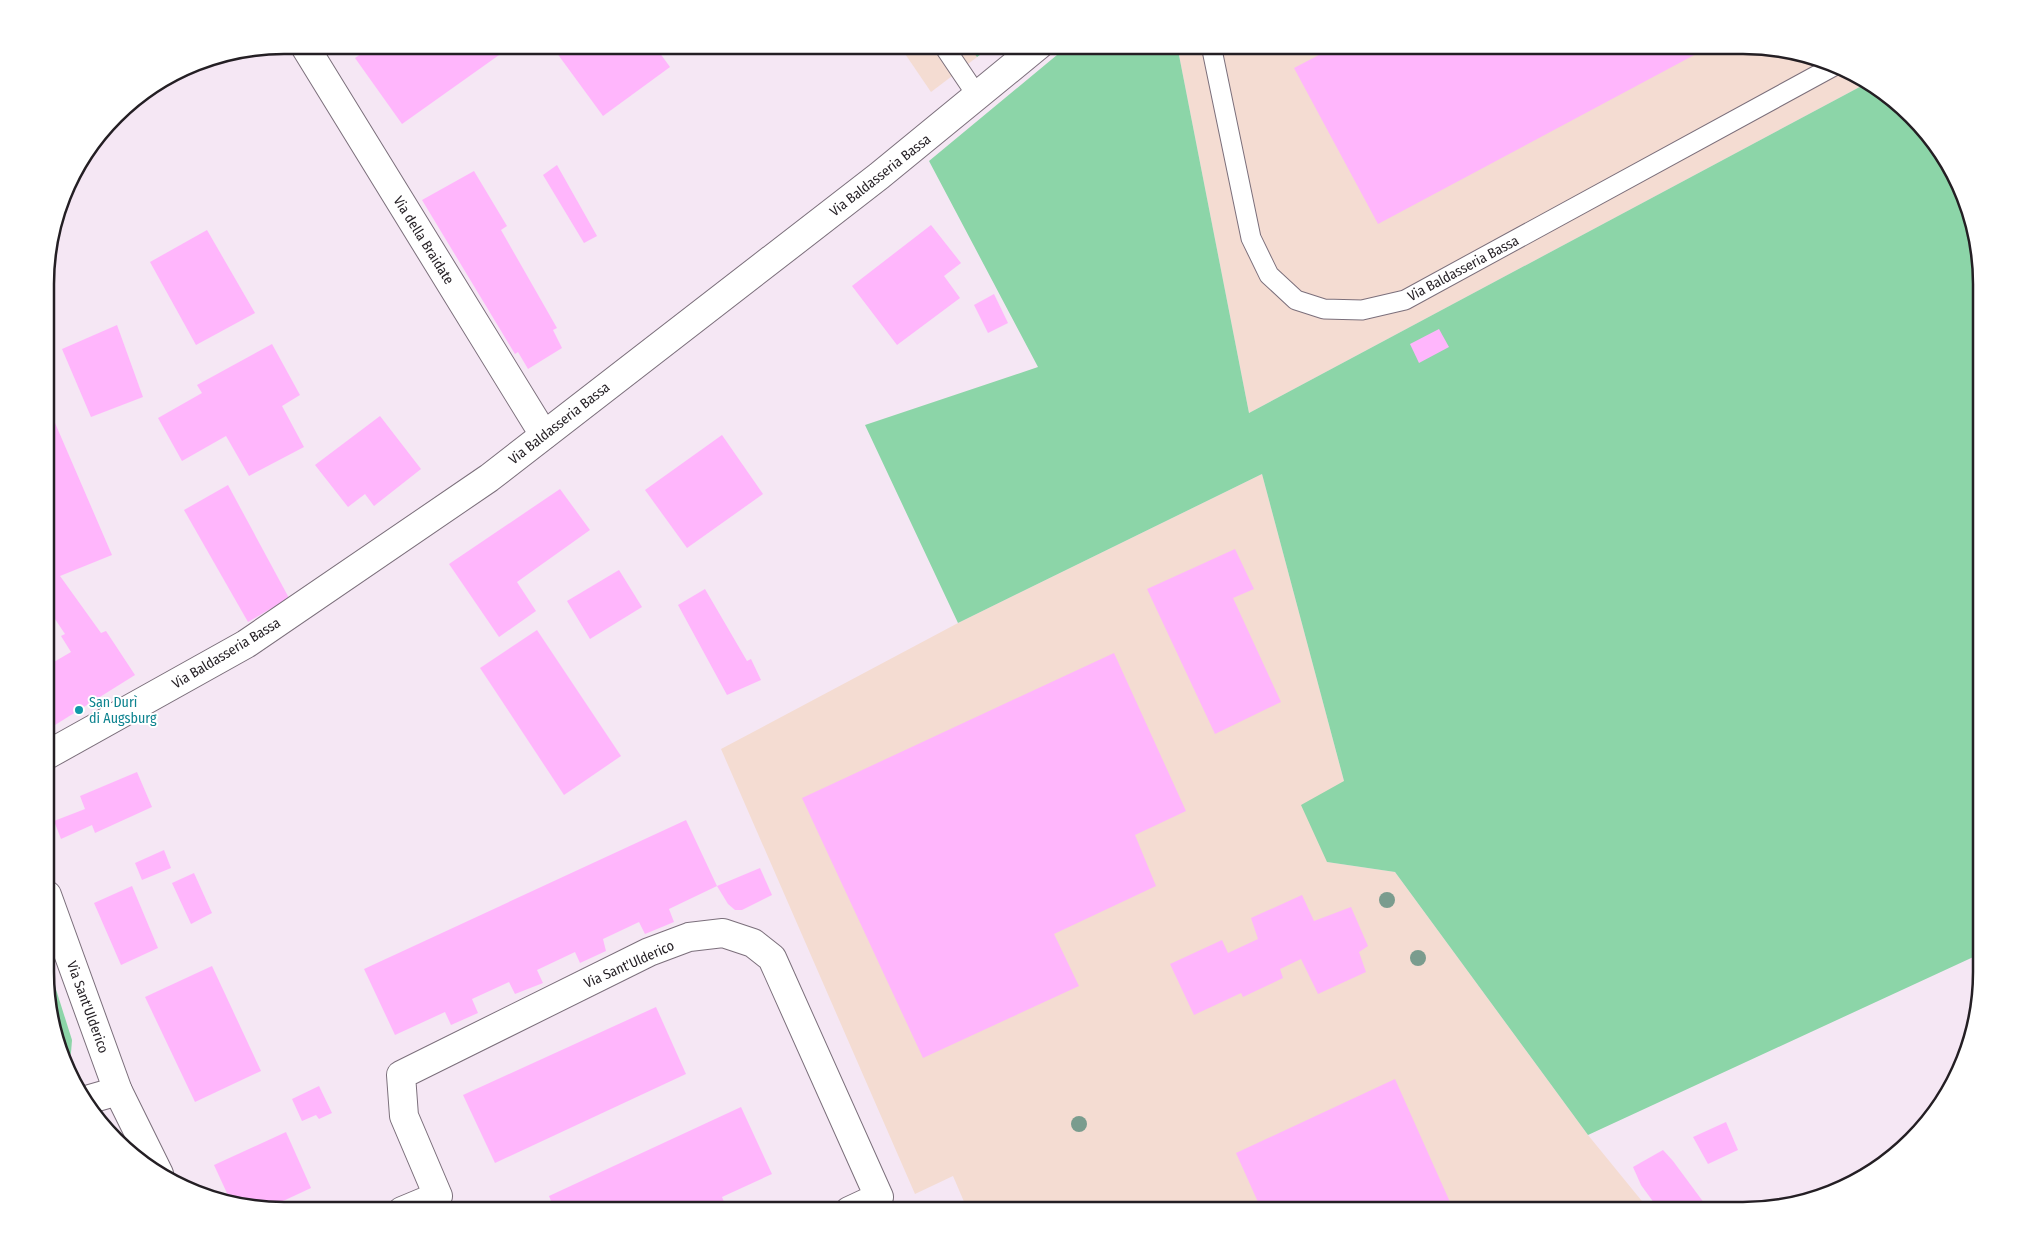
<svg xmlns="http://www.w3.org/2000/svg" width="2027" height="1256" font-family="'Fira Sans Condensed',sans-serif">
  <rect width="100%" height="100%" fill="#f5e7f4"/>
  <g fill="#f4dcd2">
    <path d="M899,45H993L931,92Z"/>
    <path d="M1177,45H1744L1806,53L1869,82L1249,413Z"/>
    <path d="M1262,474L1344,781L1327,862L1395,872L1588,1135L1650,1211H968L953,1176L915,1194L721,749L958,623Z"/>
  </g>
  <g fill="#8cd5a8">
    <path d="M968,45H993L977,57Z"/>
    <path d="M1069,45H1177L1249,413L1869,82L1876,85L1950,164L1982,268V953L1588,1135L1395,872L1327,862L1301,805L1344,781L1262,474L958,623L865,425L1038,367L929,161Z"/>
    <path d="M47,961L72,1040L71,1053L68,1058L47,1003Z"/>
  </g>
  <g fill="#ffb6fc">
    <path d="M374,45H513L402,124L355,58Z"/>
    <path d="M551,45H654L670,67L603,116Z"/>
    <path d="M1338,45H1713L1378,224L1294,68Z"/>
    <path d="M557,165L597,236L584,243L543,175Z"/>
    <path d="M474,171L507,226L501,230L557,328L553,330L562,348L528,369L518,352L515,354L422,200Z"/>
    <path d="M931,225L961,263L944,276L960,298L897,345L852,286Z"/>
    <path d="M207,230L255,313L196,345L150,262Z"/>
    <path d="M994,294L1008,323L988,333L974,305Z"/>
    <path d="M117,325L143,397L91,417L62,349Z"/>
    <path d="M1439,329L1449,347L1419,363L1410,344Z"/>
    <path d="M272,344L300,395L282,406L304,447L249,476L226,436L182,461L158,418L202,393L197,385Z"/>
    <path d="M49,409L112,555L60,576L101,633L106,631L135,675L47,730V666L71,652L61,636L65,634L47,607V570L53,565L49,561L47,562V410Z"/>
    <path d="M380,416L421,469L374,506L365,494L348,507L315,465Z"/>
    <path d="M722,435L763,494L687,548L645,490Z"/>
    <path d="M228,485L289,598L248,622L184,510Z"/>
    <path d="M560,489L590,530L517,582L536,611L499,637L449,564Z"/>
    <path d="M1235,549L1254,589L1233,598L1281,702L1215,734L1147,589Z"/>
    <path d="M619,570L642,607L590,639L567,601Z"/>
    <path d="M705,589L747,661L751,659L761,680L727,695L678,605Z"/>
    <path d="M537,630L621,756L564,795L480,668Z"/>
    <path d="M1114,653L1186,811L1135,835L1156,886L1054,934L1079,986L923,1058L802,798Z"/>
    <path d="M137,772L152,807L95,833L92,825L61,839L54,821L85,809L80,796Z"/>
    <path d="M686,820L717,886L669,909L674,922L645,934L639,922L603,939L606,951L580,963L575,952L537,970L543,983L515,994L509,982L472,999L478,1013L451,1025L445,1012L395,1035L364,969Z"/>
    <path d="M164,850L171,868L142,880L135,863Z"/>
    <path d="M760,868L772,895L742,910H735L728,904L717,886Z"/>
    <path d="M194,873L212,913L191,924L172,883Z"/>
    <path d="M132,886L158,948L121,965L94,903Z"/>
    <path d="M1302,895L1314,921L1351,907L1368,946L1359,952L1366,972L1318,994L1301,959L1280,969L1283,978L1243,997L1241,993L1194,1015L1170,964L1222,940L1228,953L1258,939L1251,918Z"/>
    <path d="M212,966L261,1071L195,1102L145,997Z"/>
    <path d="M656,1007L686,1074L495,1163L463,1095Z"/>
    <path d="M1395,1079L1454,1211H1262L1236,1153Z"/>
    <path d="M319,1086L332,1113L319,1119L316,1115L302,1121L292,1099Z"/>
    <path d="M741,1107L772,1174L722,1197L727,1209L723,1211H555L549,1196Z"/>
    <path d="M1726,1122L1738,1150L1708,1164L1693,1137Z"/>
    <path d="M286,1132L311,1188L266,1209L232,1204L214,1165Z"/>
    <path d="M1663,1150L1673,1161L1710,1211H1660L1641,1185L1633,1167Z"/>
  </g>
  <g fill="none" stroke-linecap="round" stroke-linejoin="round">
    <g stroke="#7b6f7b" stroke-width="21">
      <g id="service">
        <path d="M943,45L978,97"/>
        <path d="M1211,45L1251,238L1269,275L1296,300L1324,309L1362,310L1405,300L1834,66"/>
      </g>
    </g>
    <g stroke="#7b6f7b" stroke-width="30">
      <g id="minor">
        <path d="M304,45L544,435"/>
        <path d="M47,895L118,1091L159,1174"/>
        <path d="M83,1101L118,1091"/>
        <path d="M402,1211L438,1196L404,1116L401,1075L649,952L689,937L723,933L753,943L772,958L879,1197L849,1211"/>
      </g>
    </g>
    <g stroke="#7b6f7b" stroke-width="30">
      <path id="tertiary" d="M47,755L246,644L489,478L879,176L1039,45"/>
    </g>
    <use href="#service" stroke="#fff" stroke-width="19"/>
    <use href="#minor" stroke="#fff" stroke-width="28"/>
    <use href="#tertiary" stroke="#fff" stroke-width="28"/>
  </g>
  <g fill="#7a9c8e">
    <circle cx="1387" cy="900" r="8"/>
    <circle cx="1418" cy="958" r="8"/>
    <circle cx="1079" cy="1124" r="8"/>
  </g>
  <circle fill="#0f9aa8" stroke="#fff" stroke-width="2" cx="79" cy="710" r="5"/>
  <g text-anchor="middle" stroke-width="4" stroke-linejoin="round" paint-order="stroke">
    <g font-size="14" fill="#241f24" stroke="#fff">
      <text transform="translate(880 175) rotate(-38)" y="5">Via Baldasseria Bassa</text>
      <text transform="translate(424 240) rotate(58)" y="5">Via della Braidate</text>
      <text transform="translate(1463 268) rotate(-28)" y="5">Via Baldasseria Bassa</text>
      <text transform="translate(559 423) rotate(-38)" y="5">Via Baldasseria Bassa</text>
      <text transform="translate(226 653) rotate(-31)" y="5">Via Baldasseria Bassa</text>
      <text transform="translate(629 964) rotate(-24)" y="5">Via Sant'Ulderico</text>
      <text transform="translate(88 1007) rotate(70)" y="5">Via Sant'Ulderico</text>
    </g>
    <g font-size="14" fill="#0d838f" stroke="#fff" text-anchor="start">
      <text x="89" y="707">San Durì<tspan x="89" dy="16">di Augsburg</tspan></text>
    </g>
  </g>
  <path d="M0 0H2027V1256H0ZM284 54H1743A230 230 0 0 1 1973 284V972A230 230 0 0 1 1743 1202H284A230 230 0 0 1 54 972V284A230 230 0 0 1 284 54Z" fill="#fff" fill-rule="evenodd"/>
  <path fill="none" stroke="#241f24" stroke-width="2.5" d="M284 54H1743A230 230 0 0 1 1973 284V972A230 230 0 0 1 1743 1202H284A230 230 0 0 1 54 972V284A230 230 0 0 1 284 54Z"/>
</svg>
